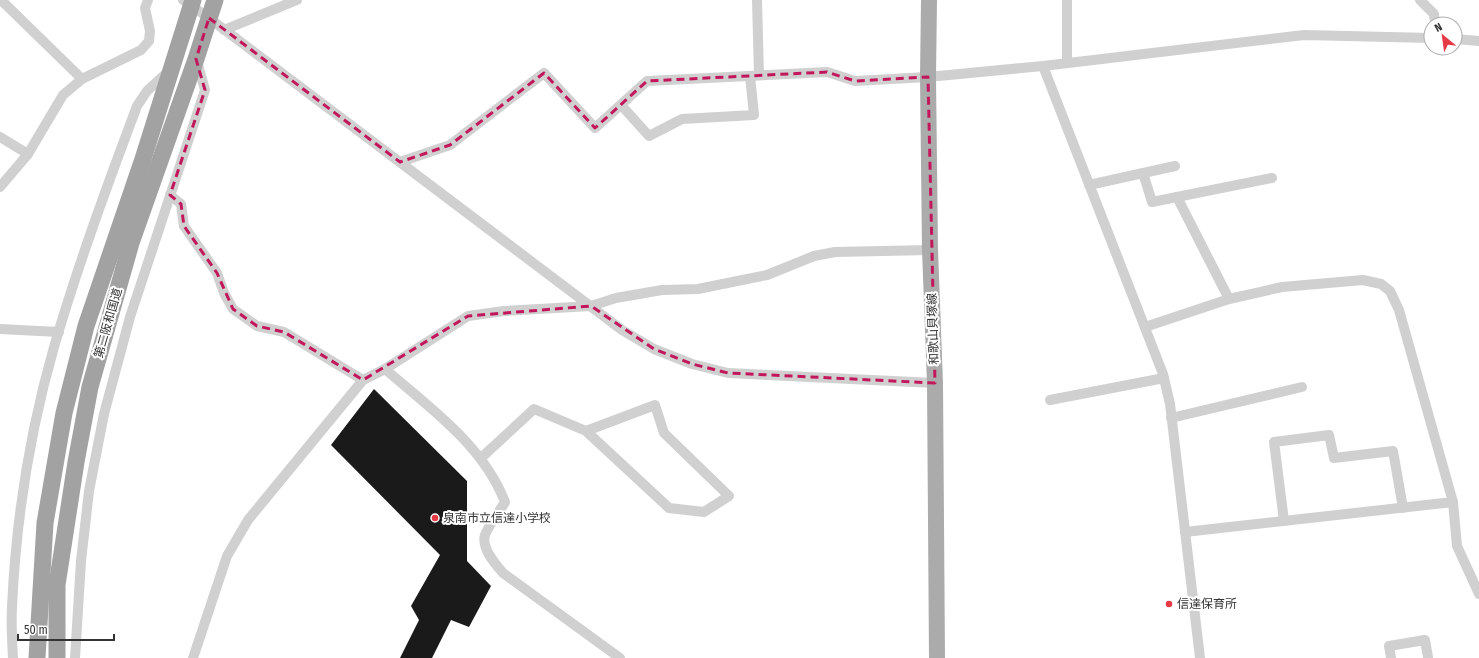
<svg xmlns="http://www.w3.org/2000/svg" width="1479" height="658" font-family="'Fira Sans Condensed','Noto Sans JP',sans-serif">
  <rect width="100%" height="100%" fill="#fff"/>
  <path fill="#1a1a1a" d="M374,389L467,481V561L491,586L469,627L451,620L432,658H400L419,620L411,606L440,555L331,445Z"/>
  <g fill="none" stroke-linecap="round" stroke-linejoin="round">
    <g stroke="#d0d0d0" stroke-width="10">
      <path d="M1,0L82,79"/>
      <path d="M183,0L209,18L622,330L654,349L692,364L728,373L935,383"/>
      <path d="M757,0L759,75"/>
      <path d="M1420,0L1434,14L1435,24"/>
      <path d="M224,30L297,0"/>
      <path d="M1455,39L1479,41"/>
      <path d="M1067,63V0"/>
      <path d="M1043,66L1163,374L1170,404L1200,658"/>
      <path d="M621,105L649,136L682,119L754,115L750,76"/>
      <path d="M0,137L28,154"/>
      <path d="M400,162L450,145L544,73L595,128L647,81L827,72L855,81L928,77L1043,66L1304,35L1431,38"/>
      <path d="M1143,173L1152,202L1272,178"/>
      <path d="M1089,185L1175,166"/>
      <path d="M0,187L28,154L63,95L82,79L141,50L149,41L150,31L145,8L148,0"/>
      <path d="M170,195L181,204L184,226L217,273L224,293L233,309L257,326L284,332L363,380"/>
      <path d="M1177,197L1229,299"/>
      <path d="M1145,327L1229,299L1282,287L1363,280L1381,284L1390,291L1399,310L1453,502L1457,546L1479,594"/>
      <path d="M0,329L59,332"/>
      <path d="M385,369C430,408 483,445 505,502C500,511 488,526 485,535C481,548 495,564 503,573L620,658"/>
      <path d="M1050,400L1164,378"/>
      <path d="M1171,418L1302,387"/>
      <path d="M481,458L534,409L586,431L669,508L704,512L729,496L664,433L655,405L586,431"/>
      <path d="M1284,521L1274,442L1329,435L1334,458L1393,451L1403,508"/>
      <path d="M1185,532L1453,502"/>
      <path d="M13,658C12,641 11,624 12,607C16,519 30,431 54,347C78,265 107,186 137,106L147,91L169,71"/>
      <path d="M75,658L81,561L89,491L104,414L130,317L205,90L197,61"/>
      <path d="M193,658L227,556L248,520L363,380L385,369L468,316L504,311L591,306L616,298L662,290L698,289L767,275L814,256L835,252L930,250"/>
      <path d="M1391,658L1389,646L1425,640L1428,657"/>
    </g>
    <path stroke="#ababab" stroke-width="16" d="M929,0L928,77L930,250L935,383L937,658"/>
    <g stroke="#a2a2a2" stroke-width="17">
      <path d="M37,658L45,523L64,413L86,326L143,159L193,0"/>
      <path d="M57,658V585L76,462L90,387L131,243L196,59L215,0"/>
    </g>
  </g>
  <path fill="none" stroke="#c2185b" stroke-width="3" stroke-dasharray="8 5" stroke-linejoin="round" d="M209,18L400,162L450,145L544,73L595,128L647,81L827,72L855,81L928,77L935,383L728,373L692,364L654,349L591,306L468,316L363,380L284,332L257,326L233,309L217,273L184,226L181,204L170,195L205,90L196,59Z"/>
  <g fill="#e63946" stroke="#fff" stroke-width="1.5">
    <circle cx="435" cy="518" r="4"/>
    <circle cx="1169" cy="604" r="4"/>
  </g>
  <g text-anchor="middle" stroke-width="4" stroke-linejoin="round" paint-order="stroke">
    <g font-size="12" fill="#333" stroke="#fff">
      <text transform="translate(108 323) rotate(-74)" y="4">第二阪和国道</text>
      <text transform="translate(933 329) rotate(-92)" y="4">和歌山貝塚線</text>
    </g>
    <g font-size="12" fill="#333" stroke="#fff" text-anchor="start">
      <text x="443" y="522">泉南市立信達小学校</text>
      <text x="1177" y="608">信達保育所</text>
    </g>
  </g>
  <g transform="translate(1443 36) rotate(331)"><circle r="19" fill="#ffffff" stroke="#adadad"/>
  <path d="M0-3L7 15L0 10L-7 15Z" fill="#e63946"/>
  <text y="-6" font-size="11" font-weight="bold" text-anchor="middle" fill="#333333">N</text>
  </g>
  <path d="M18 634v6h96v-6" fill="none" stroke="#333333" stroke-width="2"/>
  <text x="24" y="634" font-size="12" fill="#333333" stroke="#ffffff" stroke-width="3" paint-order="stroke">50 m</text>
</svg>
